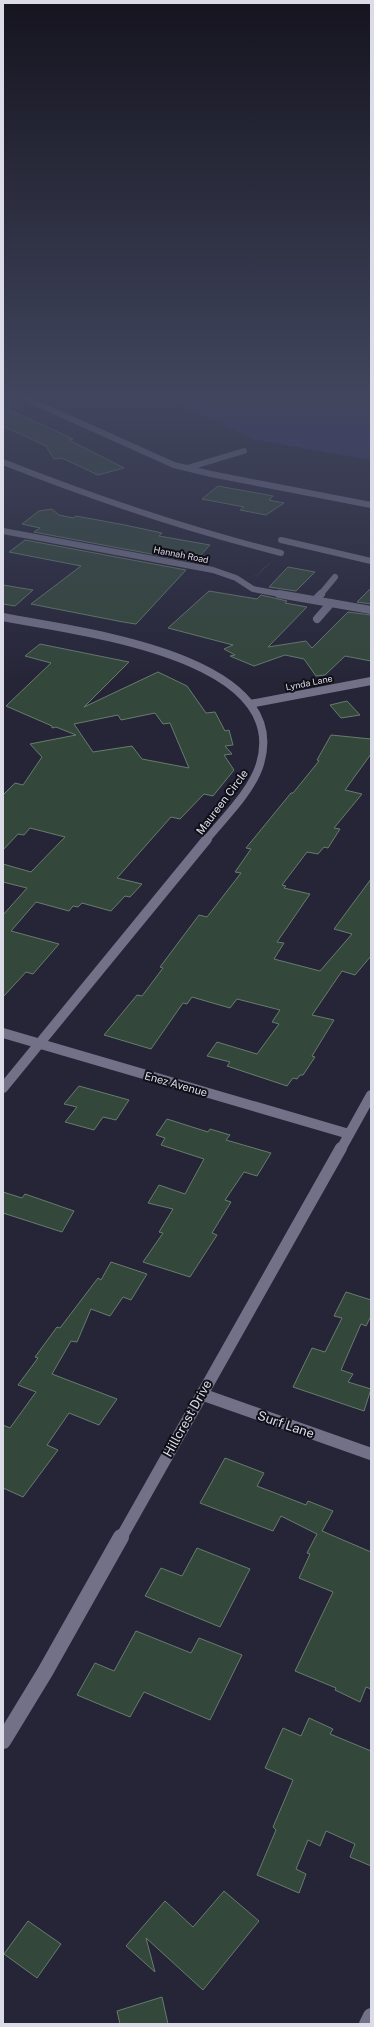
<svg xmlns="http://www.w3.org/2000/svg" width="374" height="2027" font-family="'Public Sans',sans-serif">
  <rect width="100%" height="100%" fill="#262538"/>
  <path fill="#39306f" d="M167,399H371V460L253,439Z"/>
  <g fill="#33473a" stroke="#667c6d" fill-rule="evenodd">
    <path d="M3,407L73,439L69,440L124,468L98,475L62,458L54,459L46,446L3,426Z"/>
    <path d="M218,486L273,496L269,500L284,503L266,515L240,510L244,507L202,499Z"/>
    <path d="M52,509L59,515L73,518L76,516L125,525L162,533L159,536L210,545L194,562L34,532L40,528L22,524L39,511Z"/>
    <path d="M25,540L186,570L136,624L123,622L31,604L81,566L9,552Z"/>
    <path d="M288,567L315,572L296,591L269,587Z"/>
    <path d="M3,585L33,590L15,606L3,604Z"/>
    <path d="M371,588V604L357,602Z"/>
    <path d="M209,591L257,599L261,595L287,601L285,603L307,607L268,647L306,641L312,648L348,612L371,615V661L345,656L325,675L316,676L304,659L285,655L254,666L230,656L235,655L224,649L233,645L168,628Z"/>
    <path d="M40,644L129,662L84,707L158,672L187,686L206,713L215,712L225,731L229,730L233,745L225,746L232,754L224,755L234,770L213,796L204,794L180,819L171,817L117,878L142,884L130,897L125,896L111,911L82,903L78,907L73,906L69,911L36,902L11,931L59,944L33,974L26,972L3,997V915L27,888L3,882V864L31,872L65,837L30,828L24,835L18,834L3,850V795L15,783L23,785L42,757L30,744L76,735L56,727L52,728V726L6,706L51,663L25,656ZM155,713L163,724L170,723L189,768L142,759L132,746L93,752L74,724L118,715L121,720Z"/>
    <path d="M347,701L360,715L341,718L330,705Z"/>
    <path d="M331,735L371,739V754L345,790L362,794L334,828L340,829L328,848L324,847L318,854L307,852L282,885L286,886L284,888L310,894L277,942L284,943L274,959L320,971L352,934L334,929L371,879V956L355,975L342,971L312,1015L334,1020L312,1056L315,1057L303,1075H300L297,1079L293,1078L287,1086L227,1066L230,1062L207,1056L217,1042L257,1054L279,1024L272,1022L280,1010L237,999L230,1008L192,997L187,1004L183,1003L151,1049L104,1035L137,995L142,996L163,968L160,967L199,915L207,917L241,873L235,872L251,849L246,848L291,793H293L319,761L317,760Z"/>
    <path d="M79,1086L129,1100L116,1120L103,1117L94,1130L65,1122L77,1107L64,1104Z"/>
    <path d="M167,1119L208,1132L210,1129L230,1135L226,1140L271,1153L257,1176L244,1172L225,1200L231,1202L212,1233L217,1235L190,1277L143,1262L163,1233L159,1232L173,1209L148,1203L159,1185L185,1194L204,1159L161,1145L165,1138L156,1135Z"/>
    <path d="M3,1192L22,1198L25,1194L74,1211L62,1232L3,1213Z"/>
    <path d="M111,1262L147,1274L131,1300L123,1297L110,1316L91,1309L77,1342L71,1341L52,1374L117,1399L99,1425L69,1413L47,1445L58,1450L23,1497L3,1488V1425L10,1428L36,1392L18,1385L38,1358L35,1357L57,1327L60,1328L98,1278L101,1280Z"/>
    <path d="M346,1292L371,1300V1316L366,1326L361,1324L341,1370L353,1374L348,1382L371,1389L364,1411L293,1387L312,1348L325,1352L342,1318L334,1316Z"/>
    <path d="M225,1458L264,1473L257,1486L306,1505L308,1501L333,1511L322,1531L371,1552V1689L366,1687L360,1702L335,1690L336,1688L295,1671L333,1592L299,1578L310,1554L307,1553L317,1534L281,1516L273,1531L200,1503Z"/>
    <path d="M197,1548L250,1569L220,1627L145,1596L161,1568L182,1576Z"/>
    <path d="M136,1631L191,1653L199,1638L242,1655L210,1720L144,1692L130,1717L77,1695L95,1663L114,1671Z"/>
    <path d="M309,1718L333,1729L330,1734L371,1751V1866L350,1857L355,1844L326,1831L320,1846L308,1840L296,1869L306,1874L299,1893L257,1875L276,1830L273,1827L293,1780L265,1768L283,1728L301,1736Z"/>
    <path d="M224,1891L259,1921L203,1990L146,1938L155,1972L126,1946L165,1901L193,1927Z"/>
    <path d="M28,1921L61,1944L37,1978L4,1954Z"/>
    <path d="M162,1997L168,2024H120L117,2011Z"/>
  </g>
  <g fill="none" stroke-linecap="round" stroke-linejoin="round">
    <path stroke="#636273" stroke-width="1.5" stroke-dasharray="0.5 2" stroke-linecap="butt" d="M256,576L270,563"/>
    <g stroke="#727188" stroke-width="6">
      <path d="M27,399L174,465L211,474L371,505"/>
      <path d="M3,462C94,498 186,529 281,553"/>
      <path d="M187,468L244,451"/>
      <path d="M3,531L213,570L236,578L253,589L285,595"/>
      <path d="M281,540L371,561"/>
      <path d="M320,595L335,577"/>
    </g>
    <g stroke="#727188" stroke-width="8">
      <path d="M279,594L371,610"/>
      <path d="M315,600L321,594"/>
      <path d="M3,617C71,631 293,654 260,764C252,791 223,819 206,840"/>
      <path d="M317,619L331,603"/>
      <path d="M250,704L371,681"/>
    </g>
    <g stroke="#727188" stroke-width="10">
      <path d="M3,1033L349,1134"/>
      <path d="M3,1088L207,839"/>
      <path d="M341,1149L371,1095"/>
    </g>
    <g stroke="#727188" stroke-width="12">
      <path d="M201,1394L371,1454"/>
      <path d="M121,1538L341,1148"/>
    </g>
    <g stroke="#727188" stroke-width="16">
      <path d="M3,1741L45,1672L121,1537"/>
      <path d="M367,2024L371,2016"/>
    </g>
  </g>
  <linearGradient id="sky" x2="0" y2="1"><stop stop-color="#15141f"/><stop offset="0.58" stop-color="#41465e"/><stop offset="1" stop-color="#41465e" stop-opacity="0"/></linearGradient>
  <rect width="374" height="683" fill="url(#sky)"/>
  <g text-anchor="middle" stroke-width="4" stroke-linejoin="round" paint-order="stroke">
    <g font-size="9" fill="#dcdce9" stroke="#100f18">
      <text transform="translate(181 555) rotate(11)" y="3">Hannah Road</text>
      <text transform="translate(309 683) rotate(-11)" y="3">Lynda Lane</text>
    </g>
    <g font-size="11" fill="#dcdce9" stroke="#100f18">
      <text transform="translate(222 802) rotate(-53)" y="4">Maureen Circle</text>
      <text transform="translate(176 1084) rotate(16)" y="4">Enez Avenue</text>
    </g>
    <g font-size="13" fill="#dcdce9" stroke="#100f18">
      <text transform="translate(187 1418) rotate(-61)" y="5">Hillcrest Drive</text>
      <text transform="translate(286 1424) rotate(19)" y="5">Surf Lane</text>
    </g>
  </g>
  <rect width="374" height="2027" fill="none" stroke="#dcdce9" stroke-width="8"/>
</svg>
